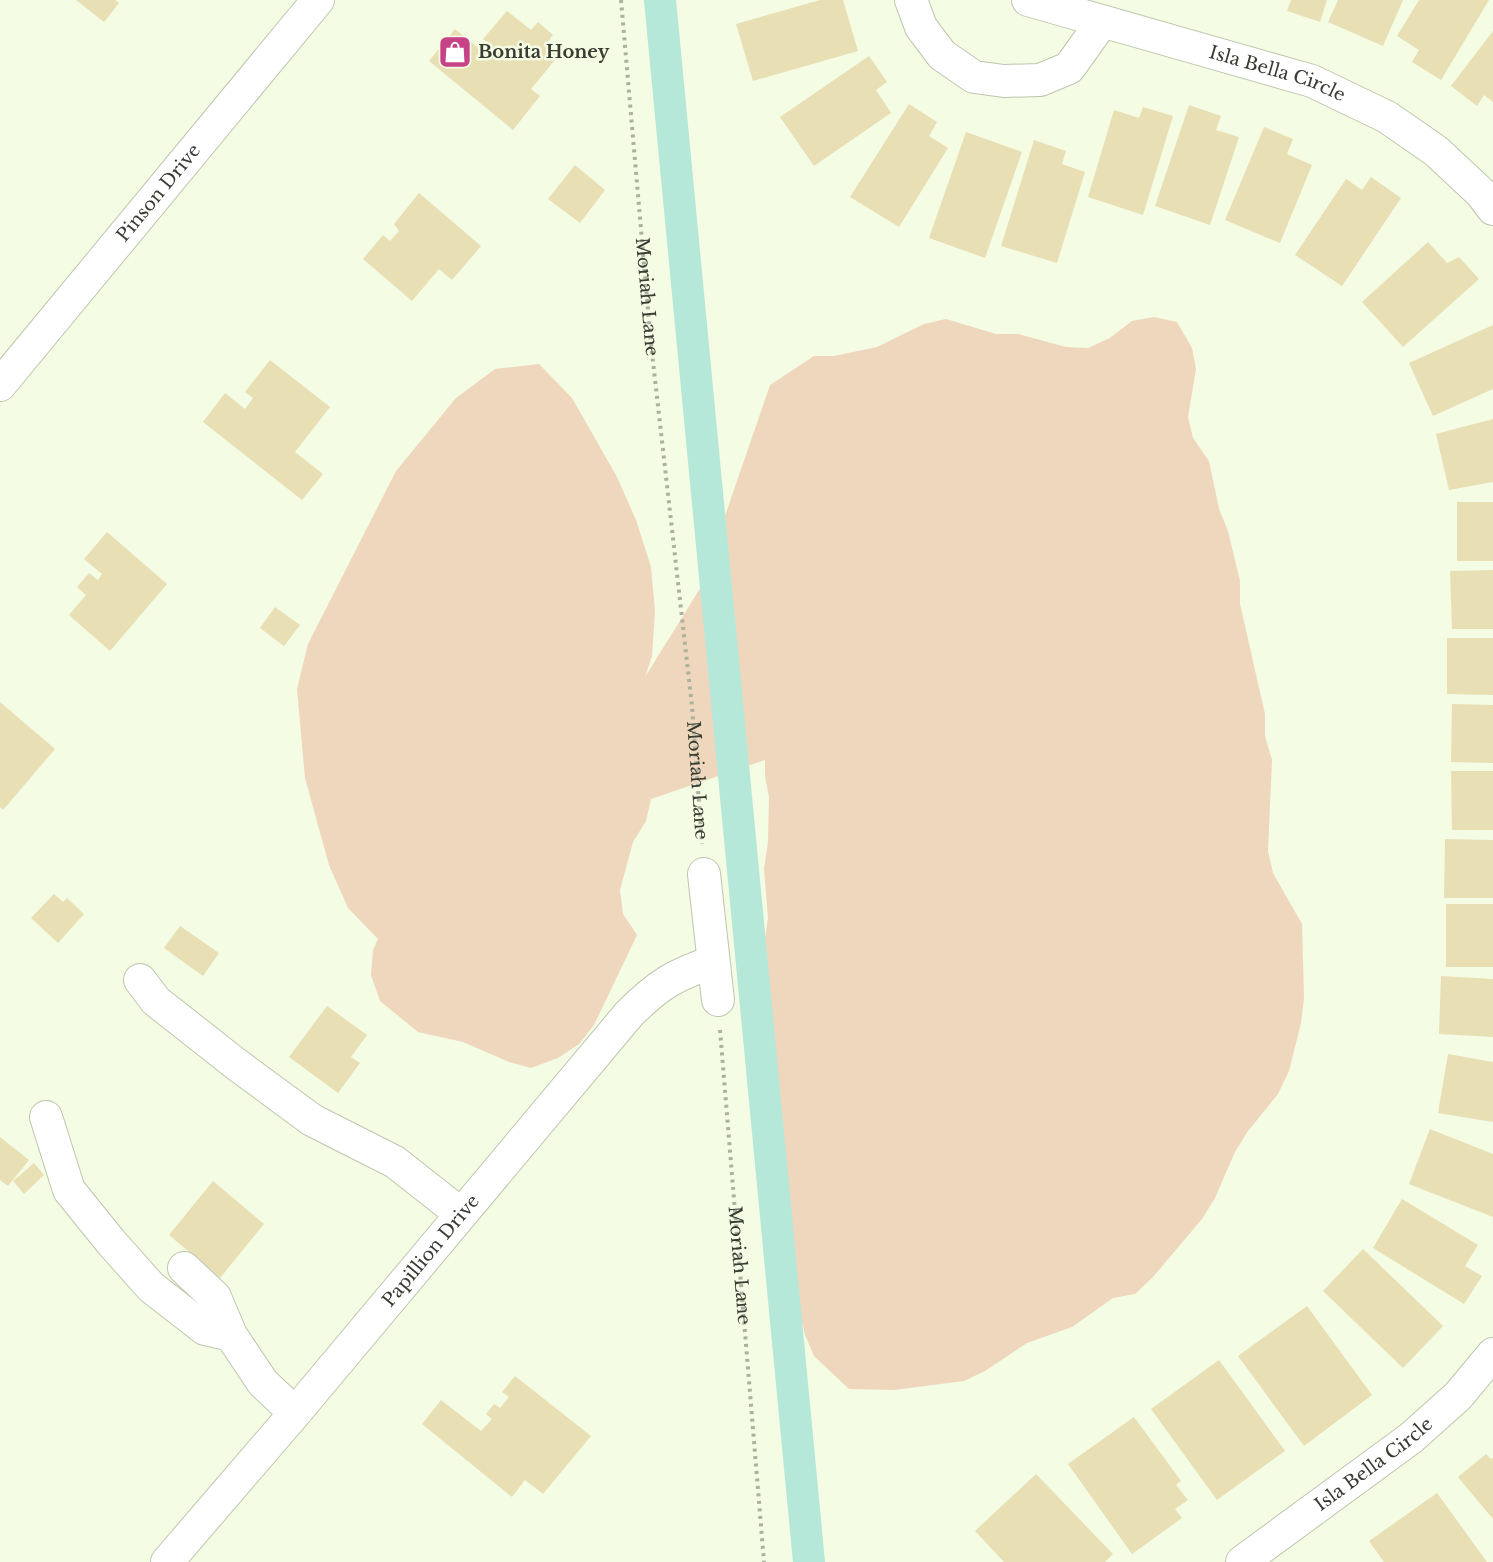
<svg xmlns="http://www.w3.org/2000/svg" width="1493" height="1562" font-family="'Libre Baskerville',serif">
  <rect width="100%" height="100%" fill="#f4fce4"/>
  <path fill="#eed7bc" d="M1154,317L1177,322L1192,348L1196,369L1188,417L1193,438L1209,461L1219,509L1228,531L1240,581V604L1265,714V736L1272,760L1268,851L1273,873L1302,924L1304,998L1301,1023L1289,1071L1278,1094L1248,1131L1235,1152L1215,1198L1202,1219L1153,1277L1135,1294L1113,1298L1072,1327L1027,1343L985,1371L964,1381L894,1390L849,1389L814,1356L805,1335L789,1267V1245L776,1180L773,1155L783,1132L770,1063L768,989L761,965L768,918L764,869L768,842L769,797L765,776V760L651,799L646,821L633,842L620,890L623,914L637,935L594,1025L579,1044L558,1058L531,1068L509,1062L463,1042L418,1032L380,1001L371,975L373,950L378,939L348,908L329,865L305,778L297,689L308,644L396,471L456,398L495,369L539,364L572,398L617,477L636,520L651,567L655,611L652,656L645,677L719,558L716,542L770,385L814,356H834L877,347L924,324L946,319L996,334H1018L1066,347L1088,348L1110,338L1132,321Z"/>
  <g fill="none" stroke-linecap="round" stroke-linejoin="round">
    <path stroke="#b6e8d9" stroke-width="32" d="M660,0L809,1562"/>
  </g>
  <g fill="#e8dfb5">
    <path d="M76,0H115L119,3L104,22Z"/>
    <path d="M820,0H843L858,51L753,81L736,24Z"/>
    <path d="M1291,0H1327L1320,22L1287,11Z"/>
    <path d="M1338,0H1403L1383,46L1328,22Z"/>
    <path d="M1419,0H1489L1441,80L1412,62L1419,50L1397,36Z"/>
    <path d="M507,11L531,30L538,22L553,35L547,43L560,54L531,89L540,96L513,130L429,61L455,29L485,53L491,46L483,39Z"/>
    <path d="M1493,31V102L1484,95L1477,106L1451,86Z"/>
    <path d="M869,56L887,82L876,90L891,113L814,166L780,117Z"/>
    <path d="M909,104L937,122L929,136L948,148L899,227L850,197Z"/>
    <path d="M1189,105L1221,116L1216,130L1239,137L1210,225L1155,206Z"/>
    <path d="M1143,107L1173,116L1143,215L1088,197L1114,110L1139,118Z"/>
    <path d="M1264,127L1293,139L1287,154L1312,165L1280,243L1225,220Z"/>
    <path d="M966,132L1022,152L985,258L929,238Z"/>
    <path d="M1034,140L1066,151L1062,164L1085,172L1057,263L1001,246Z"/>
    <path d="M575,165L605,190L580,223L548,199Z"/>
    <path d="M1371,177L1401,198L1342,286L1295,255L1346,179L1362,190Z"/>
    <path d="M419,193L481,246L452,280L439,269L412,301L363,259L383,235L390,241L399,231L394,224Z"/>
    <path d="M1428,242L1447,263L1459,257L1479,279L1403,347L1362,302Z"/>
    <path d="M1493,325V389L1433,416L1409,363Z"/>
    <path d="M270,360L330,407L295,452L323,474L302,500L203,422L225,393L245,409L253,398L245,392Z"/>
    <path d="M1493,419V482L1449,490L1436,434Z"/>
    <rect x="1457" y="502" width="36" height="59"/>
    <path d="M107,532L167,584L110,651L69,615L86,595L77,587L89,573L98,580L102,574L84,559Z"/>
    <path d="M1493,570V629H1452L1450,571Z"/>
    <path d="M275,607L300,625L284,646L260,628Z"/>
    <path d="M1447,638H1493V695L1447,694Z"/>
    <path d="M0,702L55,749L3,810L0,807Z"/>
    <path d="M1452,704L1493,705V763L1451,762Z"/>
    <path d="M1451,771H1493V830H1452Z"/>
    <path d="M1445,839L1493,840V898H1444Z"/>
    <path d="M54,894L63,902L67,898L84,914L58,943L31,918Z"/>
    <rect x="1446" y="904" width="47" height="63"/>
    <path d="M180,926L219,953L203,976L164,948Z"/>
    <path d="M1441,976L1493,979V1037L1439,1034Z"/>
    <path d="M327,1006L367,1035L351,1057L360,1063L338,1093L289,1057Z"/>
    <path d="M1448,1054L1493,1062V1122L1438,1113Z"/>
    <path d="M1430,1129L1493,1154V1217L1409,1184Z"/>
    <path d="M0,1137L29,1160L8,1186L0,1180Z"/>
    <path d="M34,1163L44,1175L24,1194L13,1181Z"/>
    <path d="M213,1181L264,1224L220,1278L169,1235Z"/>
    <path d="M1402,1199L1478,1245L1465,1266L1482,1276L1464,1304L1373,1248Z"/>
    <path d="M1363,1249L1443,1326L1403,1368L1323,1291Z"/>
    <path d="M1307,1306L1372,1395L1304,1446L1238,1356Z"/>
    <path d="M1219,1360L1285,1451L1217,1500L1151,1409Z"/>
    <path d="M515,1376L591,1436L543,1494L525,1480L512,1497L422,1424L441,1400L481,1431L492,1419L486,1414L494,1404L500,1408L509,1397L502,1392Z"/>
    <path d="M1134,1417L1181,1481L1176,1485L1188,1500L1175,1509L1182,1518L1132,1554L1068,1464Z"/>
    <path d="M1486,1454L1491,1459L1493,1458V1519L1458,1477Z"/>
    <path d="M1036,1474L1113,1554L1105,1562H1004L975,1531Z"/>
    <path d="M1437,1493L1487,1562H1384L1369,1541Z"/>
  </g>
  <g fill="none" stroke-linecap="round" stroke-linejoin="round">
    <g stroke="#bec6af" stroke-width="34">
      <g id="minor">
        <path d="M911,0L921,27L942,55L974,77L1004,81L1040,80L1069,68L1102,22"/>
        <path id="s3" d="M1028,0L1312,81L1387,117L1436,151L1481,193L1493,209"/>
        <path id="s4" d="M0,385L318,0"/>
        <path d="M704,874L718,1000"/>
        <path d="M140,980L156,1001L236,1064L312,1120L395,1162L461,1214"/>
        <path d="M46,1117L69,1190L111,1242L151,1287L205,1329L231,1335"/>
        <path d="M184,1268L215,1297L231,1335L263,1383L295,1413"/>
        <path id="s5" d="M167,1562L295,1413L629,1014C658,985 674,975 713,962"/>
        <path id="s6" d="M1242,1562L1411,1438L1458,1396L1493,1354"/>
      </g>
    </g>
    <g stroke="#abb19f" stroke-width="4" stroke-dasharray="3 4.5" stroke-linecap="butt">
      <path id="s1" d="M621,0L651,344L692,706L702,844"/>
      <path id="s2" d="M720,1030L764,1562"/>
    </g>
    <use href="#minor" stroke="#fff" stroke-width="32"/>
  </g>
  <defs>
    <g id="shop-square" transform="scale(1.725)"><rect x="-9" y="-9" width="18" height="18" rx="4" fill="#c74286" stroke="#f4fce4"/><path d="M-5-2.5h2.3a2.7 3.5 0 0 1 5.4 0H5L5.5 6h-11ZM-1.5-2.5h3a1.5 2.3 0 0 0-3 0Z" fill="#fff"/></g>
  </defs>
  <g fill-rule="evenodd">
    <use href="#shop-square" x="455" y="52"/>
  </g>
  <g text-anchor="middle" stroke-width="5" stroke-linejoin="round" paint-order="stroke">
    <g font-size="18" font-weight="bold" fill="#393c32" stroke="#f4fce4" text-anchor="start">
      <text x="478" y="58">Bonita Honey</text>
    </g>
    <g font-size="18" fill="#393c32" stroke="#f4fce4">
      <text dy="6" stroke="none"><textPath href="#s3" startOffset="260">Isla Bella Circle</textPath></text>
      <text dy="6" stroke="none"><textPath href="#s4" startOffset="249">Pinson Drive</textPath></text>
      <text dy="6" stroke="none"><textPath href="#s1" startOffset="298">Moriah Lane</textPath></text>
      <text dy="6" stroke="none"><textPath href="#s1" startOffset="784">Moriah Lane</textPath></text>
      <text dy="6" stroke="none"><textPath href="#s5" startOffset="408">Papillion Drive</textPath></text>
      <text dy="6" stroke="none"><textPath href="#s2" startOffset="236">Moriah Lane</textPath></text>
      <text dy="6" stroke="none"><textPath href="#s6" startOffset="164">Isla Bella Circle</textPath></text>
    </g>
  </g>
</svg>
